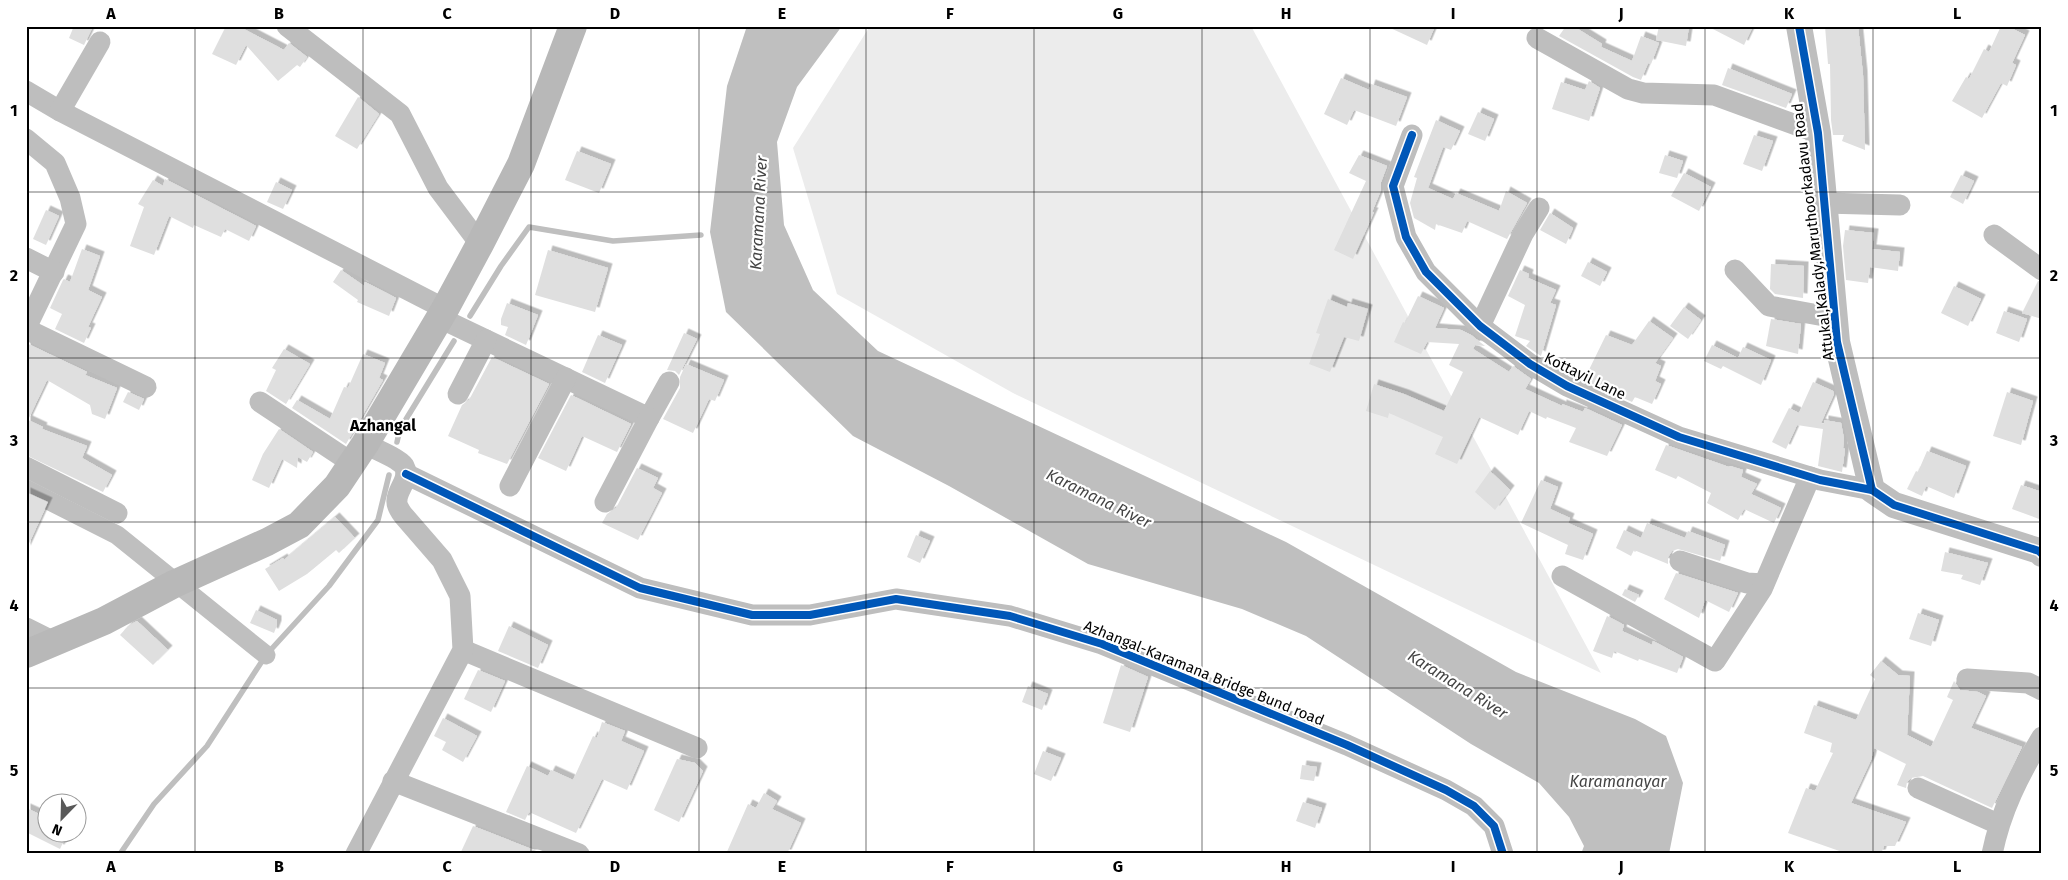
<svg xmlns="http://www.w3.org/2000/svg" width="2068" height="880" font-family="'Fira Sans',sans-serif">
  <defs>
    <filter id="shadow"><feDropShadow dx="4.5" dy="-4.5" stdDeviation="0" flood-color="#0004"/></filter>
  </defs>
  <rect width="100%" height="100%" fill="#fff"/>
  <path fill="#ececec" d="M870,26H1251L1601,673L1013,393L837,294L793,148Z"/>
  <path fill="#bfbfbf" d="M747,26H842L797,87L777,142L784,225L813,290L878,351L1286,542L1516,672L1635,719L1666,736L1683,783L1669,854H1581L1584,846L1569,817L1539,783L1471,744L1306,636L1242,609L1088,564L949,486L853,436L726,312L710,232L727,86Z"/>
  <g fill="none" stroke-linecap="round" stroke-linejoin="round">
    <g stroke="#bfbfbf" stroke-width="5.5">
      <path d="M470,316L501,266L529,227L613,241L701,235"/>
      <path d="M397,442L400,429L454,341"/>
      <path d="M120,854L154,804L207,746L266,655L329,586L378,520L389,475"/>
    </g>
    <path stroke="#bfbfbf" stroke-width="19" d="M26,489L117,535L266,655"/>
  </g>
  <g fill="#dfdfdf" filter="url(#shadow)">
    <path d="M74,26H93L84,45L69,38Z"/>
    <path d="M226,26H238L284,50L289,43L307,57L300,67L297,65L278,81L246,45L236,65L212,54Z"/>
    <path d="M1386,26H1435L1427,45Z"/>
    <path d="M1566,26H1573L1602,44L1601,47L1632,61L1641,36L1659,43L1651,64L1648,63L1641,80L1633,77L1559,36Z"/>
    <path d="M1659,26H1689L1686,46L1656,40Z"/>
    <path d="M1707,26H1753L1744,45Z"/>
    <path d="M1825,26H1858L1863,75L1865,150L1842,141L1844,135H1833L1831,120L1830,64H1828Z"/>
    <path d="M2001,26H2007L2025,35L2012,63L2016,65L2007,86L2001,83L1982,118L1952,101L1966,77L1969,79L1984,49L1989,52Z"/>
    <path d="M1728,68L1792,94L1786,108L1722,85Z"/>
    <path d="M1341,78L1369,90L1371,84L1407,97L1396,126L1354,110L1347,125L1324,114Z"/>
    <path d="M1589,81L1600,88L1589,121L1552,109L1561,82L1585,90Z"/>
    <path d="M358,97L379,114L357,149L335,136Z"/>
    <path d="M1478,112L1494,119L1485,141L1468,134Z"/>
    <path d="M1436,120L1460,131L1451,150L1443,147L1428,188L1453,199L1456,193L1499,211L1506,191L1527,203L1507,239L1467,221L1462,233L1436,224L1435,230L1414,218L1410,203L1417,178L1414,177Z"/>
    <path d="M1754,135L1773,141L1762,171L1743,164Z"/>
    <path d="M577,151L611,164L599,193L565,180Z"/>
    <path d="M1359,155L1387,166L1381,182V190L1372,212H1374L1353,259L1334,250L1366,181L1349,173Z"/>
    <path d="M1665,155L1683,161L1677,178L1659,173Z"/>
    <path d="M1684,173L1711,187L1699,211L1671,196Z"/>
    <path d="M1961,175L1974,181L1963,204L1950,197Z"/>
    <path d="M165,179L256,226L249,241L225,229L221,237L194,225L193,228L169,216L154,255L130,246L144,207L138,204L153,180L163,186Z"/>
    <path d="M276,182L292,190L283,209L267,202Z"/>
    <path d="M46,210L59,216L46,245L33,239Z"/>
    <path d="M1550,213L1573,228L1566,244L1540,230Z"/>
    <path d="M1845,230L1874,233L1872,249L1900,252L1898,271L1870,267L1868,283L1846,280L1843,246Z"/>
    <path d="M82,249L100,256L88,290L102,297L88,327L91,328L84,343L55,329L62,314L50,308L63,280L64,279L70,282Z"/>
    <path d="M548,250L608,268L595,312L535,295Z"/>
    <path d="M1588,262L1607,272L1600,286L1581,276Z"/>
    <path d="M1771,264L1804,266L1803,298L1775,294L1770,289Z"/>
    <path d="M341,270L364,286L365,282L396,298L389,316L357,302L358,300L333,282Z"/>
    <path d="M1520,270L1529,274L1528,278L1556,290L1550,303L1556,305L1541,356L1526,346L1530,341L1515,336L1525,305L1508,296Z"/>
    <path d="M2038,281L2042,282V319L2022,313Z"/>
    <path d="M1954,286L1981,299L1968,326L1941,313Z"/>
    <path d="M1418,296L1444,308L1435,328L1461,330L1471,335L1485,346L1475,345L1473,349L1509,372L1513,366L1531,379L1525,389L1562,406V404L1583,412L1585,408L1622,425L1607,456L1569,442L1576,428L1547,417L1546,419L1529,411L1518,435L1479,417L1457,464L1435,454L1443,437L1389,413L1388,418L1366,411L1374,384L1404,394L1444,411L1463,372L1449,365L1459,344L1427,342L1421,354L1394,342L1403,322L1405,323Z"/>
    <path d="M1328,299L1347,307L1348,303L1368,309L1359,341L1344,337L1330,372L1309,364L1320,334L1316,333Z"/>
    <path d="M507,303L538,315L526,345L505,335L508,327L501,325V319Z"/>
    <path d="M1684,307L1701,320L1688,339L1670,326Z"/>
    <path d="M2004,311L2027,319L2019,342L1996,333Z"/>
    <path d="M1771,319L1801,324L1798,354L1766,346Z"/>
    <path d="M1649,321L1673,338L1655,363L1661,366L1655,381L1661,384L1652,404L1635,397L1632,402L1584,380L1606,335L1632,345Z"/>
    <path d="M684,333L697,339L679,375L675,371L667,370Z"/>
    <path d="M598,335L622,345L605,383L582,372Z"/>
    <path d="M26,343L87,372L85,375L117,388L105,419L92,414L90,405L47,380L28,420L43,427L42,429L87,446L82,458L112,475L103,492L26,455Z"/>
    <path d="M1712,345L1738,358L1743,347L1771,360L1761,385L1723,366L1721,369L1704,361Z"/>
    <path d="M284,349L310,364L286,404L266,391L276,370L272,368Z"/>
    <path d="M363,354L385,363L379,378L383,380L346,444L292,408L297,400L330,419L344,387L348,388Z"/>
    <path d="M492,357L549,384L507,464L478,453L479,450L448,436L462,405L469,400Z"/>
    <path d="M686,364L724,380L715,401L709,399L693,433L663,419L680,388V377Z"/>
    <path d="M1813,382L1833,391L1834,394L1821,423L1824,424V420L1841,423L1844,439L1843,448L1845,449L1842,472L1818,466L1823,429L1797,425L1786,449L1772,442L1789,408L1799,413Z"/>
    <path d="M128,392L144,399L139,410L123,402Z"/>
    <path d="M2007,392L2033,401L2021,445L1993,436Z"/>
    <path d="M571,395L631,424L617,452L582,436L566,471L538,458Z"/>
    <path d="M279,429L313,452L307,462L298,457L297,468L282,459L269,488L252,480L263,454Z"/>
    <path d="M1666,445L1729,467L1730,466L1743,470L1741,477L1757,484L1751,494L1781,508L1774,523L1744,509L1738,520L1707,503L1711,493L1678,476L1676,479L1655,470Z"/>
    <path d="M1927,451L1966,466L1954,498L1926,486L1922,496L1907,489L1916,471L1918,472Z"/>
    <path d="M637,468L658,478L653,488L662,493L638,540L602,523L607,514L616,508Z"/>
    <path d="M1490,471L1510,490L1495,510L1475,492Z"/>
    <path d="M1541,480L1558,487L1550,509L1570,518L1568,523L1593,534L1583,560L1565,554L1568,545L1521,523Z"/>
    <path d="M2021,485L2042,492V520L2012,509Z"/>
    <path d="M26,492L48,502L26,550Z"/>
    <path d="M335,517L355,538L339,553L336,550L307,574L279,591L265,569L283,558L284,560Z"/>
    <path d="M1647,523L1685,538L1688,531L1725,545L1720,561L1678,549L1672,551L1668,557V564L1634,550L1631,556L1616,548L1624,530L1641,538Z"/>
    <path d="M916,535L930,541L920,563L907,557Z"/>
    <path d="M1945,552L1988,563L1980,585L1961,579L1963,575L1941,571Z"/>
    <path d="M1676,573L1738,593L1729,612L1705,600L1699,618L1664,599Z"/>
    <path d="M1625,589L1639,595L1635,602L1622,595Z"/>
    <path d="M256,610L277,620V625L274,633L250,623Z"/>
    <path d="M1918,613L1939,620L1931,646L1909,639Z"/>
    <path d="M1607,616L1624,625L1622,631L1652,645L1653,641L1683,657L1677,673L1639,659L1638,661L1614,651L1612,658L1593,651Z"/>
    <path d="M137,621L168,650L153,665L120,635L128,626Z"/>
    <path d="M509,626L548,645L538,668L498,651Z"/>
    <path d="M1881,661L1898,675L1910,676L1907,735L1931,747L1953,700L1947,697L1954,681L1960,690L1978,692L1986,696L1971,728L2022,747L1992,808L1923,776L1911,778L1907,782L1906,788L1897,785L1906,764L1874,748L1871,760L1851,803L1906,822L1895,846H1884L1881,854H1848L1788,833L1806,788L1815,791L1833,753L1830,752L1832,743L1804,733L1814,705L1856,720L1875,679L1870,675Z"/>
    <path d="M1121,665L1148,677L1130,732L1103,723Z"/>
    <path d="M478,670L505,681L491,712L464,699Z"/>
    <path d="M1028,686L1048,694L1042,710L1022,702Z"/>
    <path d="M443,718L477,736L463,762L442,750L446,742L434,736Z"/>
    <path d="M602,722L625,731L621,741L644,751L627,790L602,779L576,833L529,812L525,820L506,812L527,766L548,776L551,770L573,780L593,736L597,738Z"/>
    <path d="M1043,751L1061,758L1051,781L1034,774Z"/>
    <path d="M677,759L695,763L703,771L679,822L654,810Z"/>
    <path d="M1302,765L1317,767L1314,781L1300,779Z"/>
    <path d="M764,793L777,801L772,809L801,823L787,854H726L748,804L756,808Z"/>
    <path d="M1303,802L1322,808L1315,828L1296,821Z"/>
    <path d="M26,808L48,818V832H68L60,849L26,832Z"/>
    <path d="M473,826L544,854H460Z"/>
  </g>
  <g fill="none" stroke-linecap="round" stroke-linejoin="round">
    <g stroke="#bebebe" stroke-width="21">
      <path d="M287,26L400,114L438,188L480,244"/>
      <path d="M1537,38L1628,89L1643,93L1714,95L1818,133"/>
      <path d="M26,91L60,111L445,309"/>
      <path d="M60,111L100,42"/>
      <path d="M1412,135L1393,186L1406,237L1426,272L1480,326L1530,364L1567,386L1679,437L1820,480L1872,490"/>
      <path d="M26,139L55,163L70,198L76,224L26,328"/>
      <path d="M1824,203L1900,205"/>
      <path d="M1994,235L2042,270"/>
      <path d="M26,258L54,272"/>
      <path d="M1735,270L1769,306L1835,318"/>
      <path d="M440,318L649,418L669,382"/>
      <path d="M1480,326L1523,234L1539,208"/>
      <path d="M26,329L146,387"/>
      <path d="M458,394L486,340"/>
      <path d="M260,402L352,463"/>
      <path d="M26,467L117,513"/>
      <path d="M406,474L640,588L752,615H810L896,599L1010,616L1102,644L1347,745L1446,790L1474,806L1494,826L1503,854"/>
      <path d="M510,486L566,378"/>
      <path d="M605,502L649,418"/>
      <path d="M1680,561L1747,583L1764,584"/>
      <path d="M1562,576L1715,661L1762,589L1810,477"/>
      <path d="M26,628L54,642"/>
      <path d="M463,650L697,748"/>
      <path d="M1967,679L2028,683L2042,690"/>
      <path d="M393,781L579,854"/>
      <path d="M1918,788L1998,824"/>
      <path d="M356,854L463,650L460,596L442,560L403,515C400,511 396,505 397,500C397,489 411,478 404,466C398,458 375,449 365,444"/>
      <path d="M1992,854C2001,810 2019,775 2042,737"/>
    </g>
    <path stroke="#bebebe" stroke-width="26" d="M1799,26L1818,133L1837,342L1872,490L1894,505L2039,551L2042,554"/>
    <path stroke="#b8b8b8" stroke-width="28" d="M26,654L104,621L174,584L267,542L299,525L337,486L365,444L445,309L480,244L521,164L573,26"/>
    <g stroke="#fff" stroke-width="11">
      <g id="cycleway">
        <path d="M1799,26L1818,133L1837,342L1872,490L1894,505L2039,551L2042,554"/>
        <path d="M1412,135L1393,186L1406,237L1426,272L1480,326L1530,364L1567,386L1679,437L1820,480L1872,490"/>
        <path d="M406,474L640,588L752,615H810L896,599L1010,616L1102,644L1347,745L1446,790L1474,806L1494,826L1503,854"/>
      </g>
    </g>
    <use href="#cycleway" stroke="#0057b8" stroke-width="8"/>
  </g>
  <path fill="none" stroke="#000" stroke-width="1" stroke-opacity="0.55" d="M195,26V854M363,26V854M531,26V854M699,26V854M866,26V854M1034,26V854M1202,26V854M1370,26V854M1537,26V854M1705,26V854M1873,26V854M26,192H2042M26,358H2042M26,522H2042M26,688H2042"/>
  <g text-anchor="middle" stroke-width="4.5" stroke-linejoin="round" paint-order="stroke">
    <g font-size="15" fill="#000" stroke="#fff">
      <text transform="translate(1813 232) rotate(-97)" y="5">Attukal,Kalady,Maruthoorkadavu Road</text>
      <text transform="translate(1585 376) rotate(26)" y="5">Kottayil Lane</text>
      <text transform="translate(1204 673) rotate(22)" y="5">Azhangal-Karamana Bridge Bund road</text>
    </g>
    <g font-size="16" font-style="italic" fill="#444" stroke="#fff">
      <text transform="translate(758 213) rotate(-87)" y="6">Karamana River</text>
      <text transform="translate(1099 498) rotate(26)" y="6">Karamana River</text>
      <text transform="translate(1458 684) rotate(32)" y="6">Karamana River</text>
      <text x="1618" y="787">Karamanayar</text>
    </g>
    <g font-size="16" font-weight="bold" fill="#000" stroke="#fff">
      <text x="383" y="431">Azhangal</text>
    </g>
  </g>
  <rect width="2068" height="880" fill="none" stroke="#ffffff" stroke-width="55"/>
  <g transform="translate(62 818) rotate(203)"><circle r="24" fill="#ffffff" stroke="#999999"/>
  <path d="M0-4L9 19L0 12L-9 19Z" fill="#595959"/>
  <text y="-8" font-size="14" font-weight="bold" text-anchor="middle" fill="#000000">N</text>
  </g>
  <rect x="28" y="28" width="2012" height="824" fill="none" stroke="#000" stroke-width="2"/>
  <g font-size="16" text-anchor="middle" font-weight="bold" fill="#000">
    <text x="111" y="19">A</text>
    <text x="279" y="19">B</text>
    <text x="447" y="19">C</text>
    <text x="615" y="19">D</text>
    <text x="782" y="19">E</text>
    <text x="950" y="19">F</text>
    <text x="1118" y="19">G</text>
    <text x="1286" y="19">H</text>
    <text x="1453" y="19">I</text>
    <text x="1621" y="19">J</text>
    <text x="1789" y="19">K</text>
    <text x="1957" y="19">L</text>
    <text x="14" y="116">1</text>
    <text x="2054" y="116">1</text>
    <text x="14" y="281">2</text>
    <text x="2054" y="281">2</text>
    <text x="14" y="446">3</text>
    <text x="2054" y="446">3</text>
    <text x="14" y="611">4</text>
    <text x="2054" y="611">4</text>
    <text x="14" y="776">5</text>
    <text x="2054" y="776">5</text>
    <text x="111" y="872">A</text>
    <text x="279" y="872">B</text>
    <text x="447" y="872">C</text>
    <text x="615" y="872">D</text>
    <text x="782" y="872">E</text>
    <text x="950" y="872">F</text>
    <text x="1118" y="872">G</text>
    <text x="1286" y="872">H</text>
    <text x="1453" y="872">I</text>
    <text x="1621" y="872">J</text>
    <text x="1789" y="872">K</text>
    <text x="1957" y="872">L</text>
  </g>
</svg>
